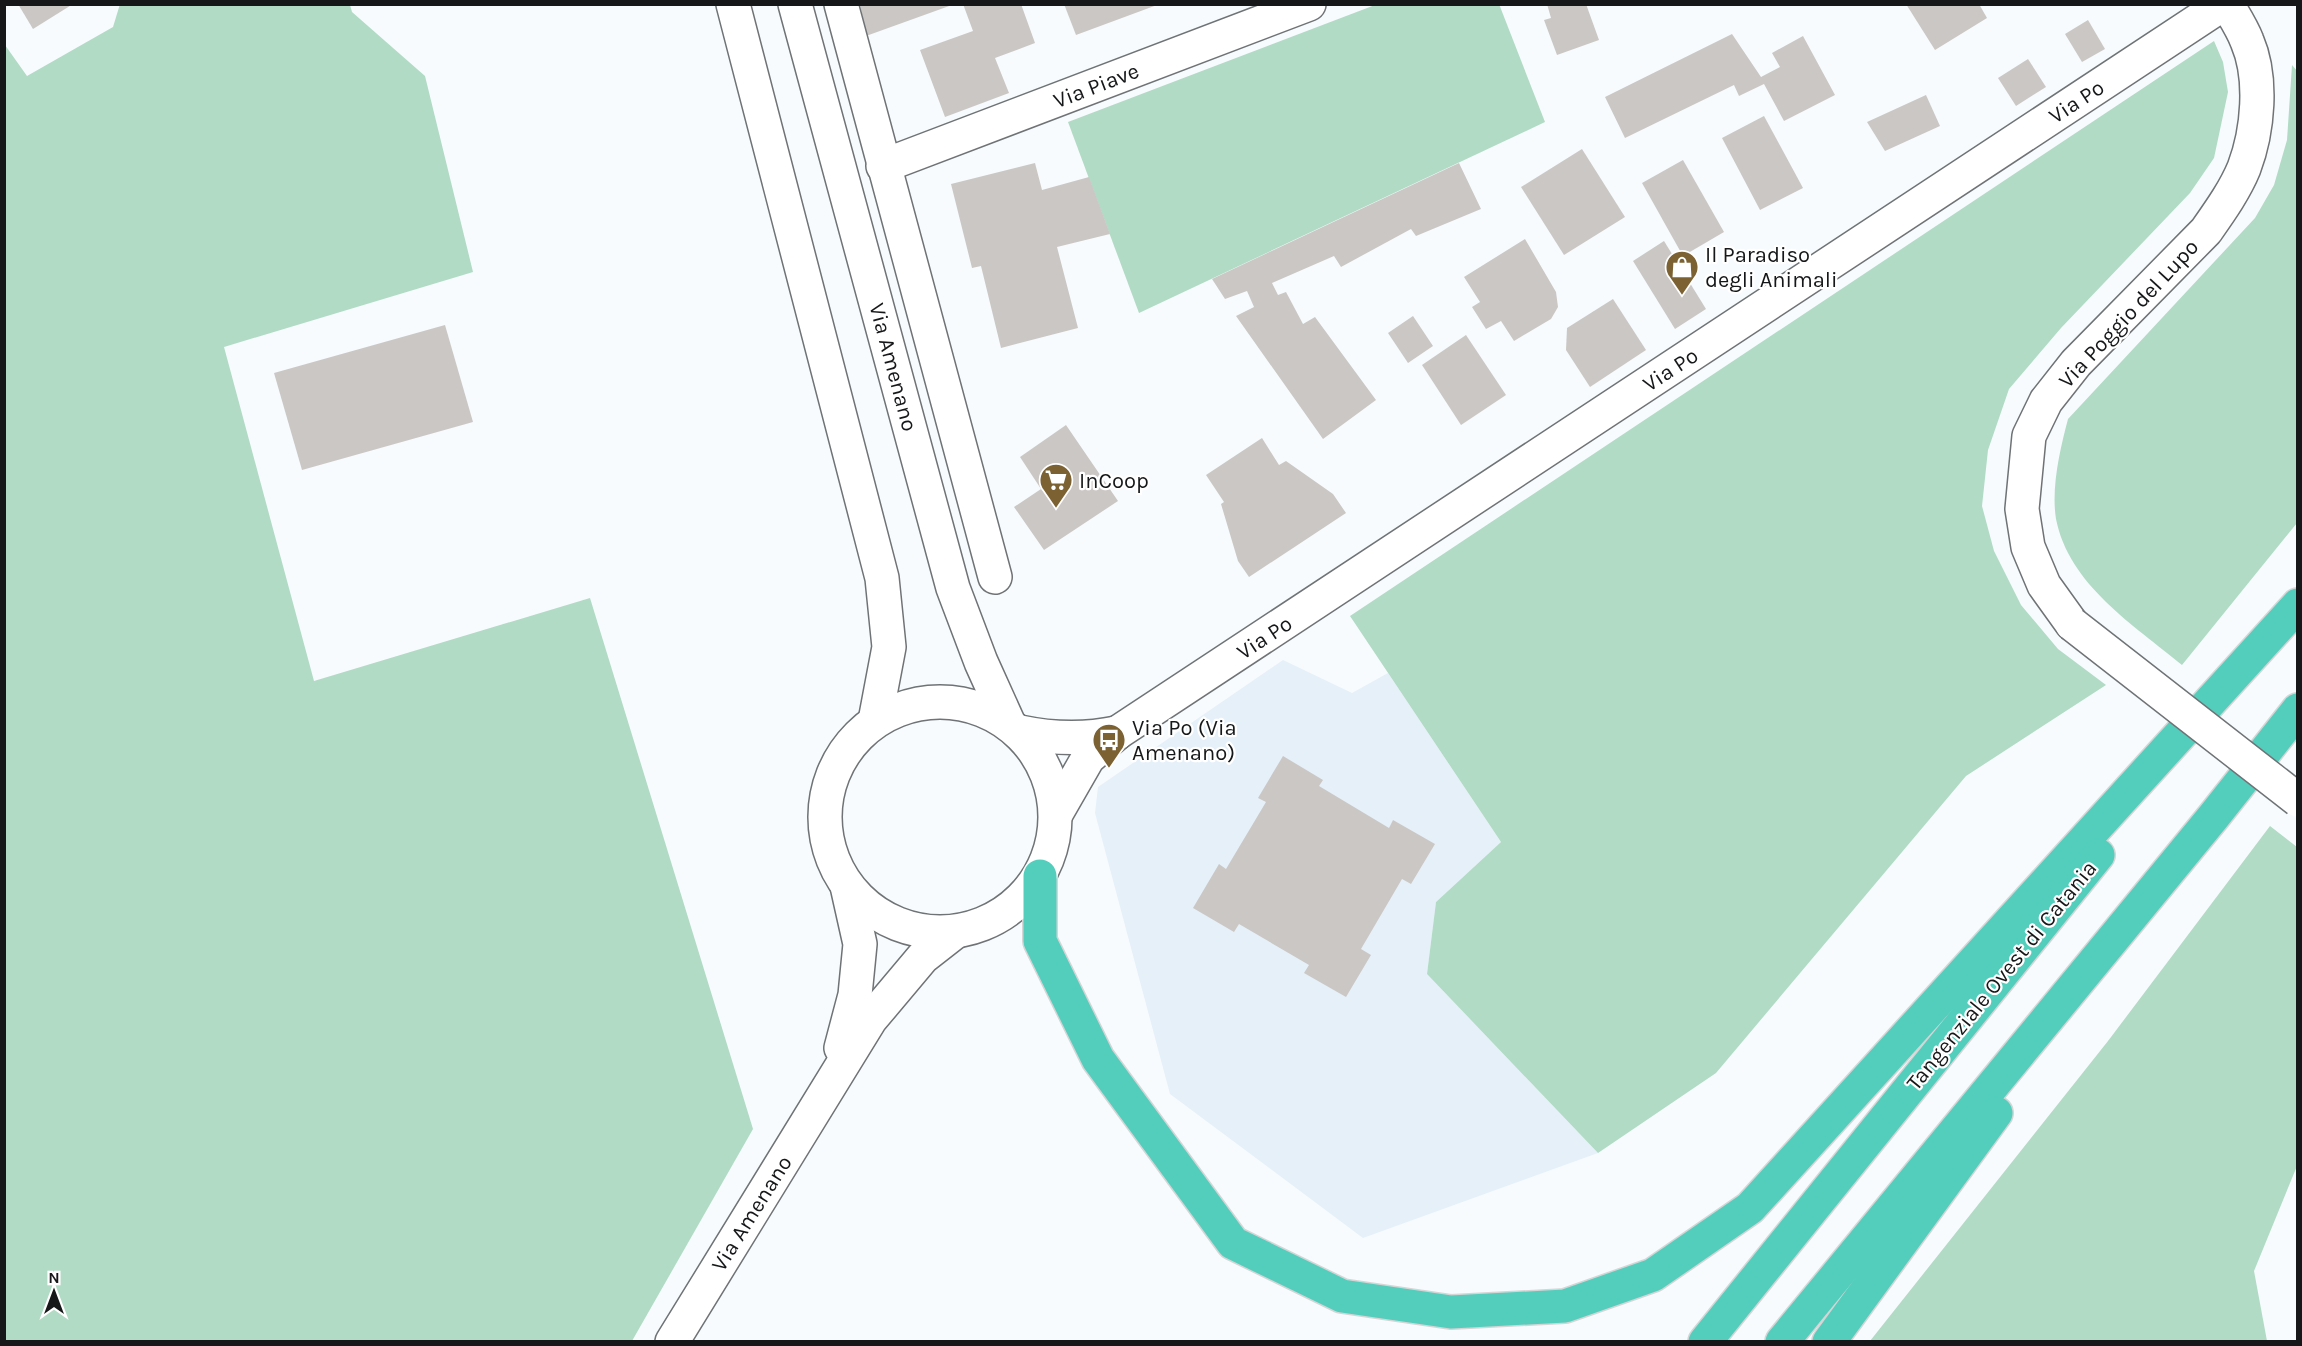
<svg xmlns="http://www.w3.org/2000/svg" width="2302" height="1346" font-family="Karla,sans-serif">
  <rect width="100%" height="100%" fill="#f7fbfe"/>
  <path fill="#e6f0f9" d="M1283,660L1352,693L1388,673L1501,842L1436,902L1427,974L1598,1153L1363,1238L1170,1094L1095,813L1098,787Z"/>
  <g fill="#b1dbc5">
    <path d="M120,4L350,5L352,12L425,76L473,272L224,347L314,681L590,598L753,1129L632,1341H5V45L27,76L113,27Z"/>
    <path d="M1499,4L1545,122L1139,313L1068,122L1375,5Z"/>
    <path d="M2214,41L2223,62L2228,92L2214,158L2190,193L2061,328L2009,389L1988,450L1982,506L1994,551L2021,605L2058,649L2106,685L1966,776L1716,1073L1598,1153L1427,974L1436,902L1501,842L1350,616Z"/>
    <path d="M2292,65L2298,72L2297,523L2182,665C2134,625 2069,585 2056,519C2051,488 2060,449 2068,419L2255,218L2274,185L2287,140Z"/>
    <path d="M2270,826L2297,847V1166L2254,1271L2267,1341H1870L2108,1041Z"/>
  </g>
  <g fill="#cbc7c5">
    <path d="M18,4H73L33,29Z"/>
    <path d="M860,4H952V5L866,36Z"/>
    <path d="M963,4H1021L1035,43L995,58L1009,93L945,117L920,50L973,31Z"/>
    <path d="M1064,4H1157V5L1076,35Z"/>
    <path d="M1547,4H1586L1599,40L1557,55L1544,20L1551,18Z"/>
    <path d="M1906,4H1979L1987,18L1935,50Z"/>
    <path d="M2088,20L2105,49L2082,62L2065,34Z"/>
    <path d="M1732,34L1761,77L1780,67L1772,53L1803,36L1835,95L1784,121L1764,84L1739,96L1734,85L1625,138L1605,97Z"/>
    <path d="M2028,59L2046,87L2016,106L1998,78Z"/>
    <path d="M1926,95L1940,126L1885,151L1867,122Z"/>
    <path d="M1764,116L1803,188L1760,210L1722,138Z"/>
    <path d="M1582,149L1625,217L1564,255L1521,187Z"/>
    <path d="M1683,160L1724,232L1683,256L1642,183Z"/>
    <path d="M1035,163L1042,190L1089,177L1110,234L1057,247L1078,328L1001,348L981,266L972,268L951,184Z"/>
    <path d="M1459,163L1481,209L1416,236L1411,229L1341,267L1334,256L1272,283L1278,295L1286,292L1303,324L1315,317L1376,400L1323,439L1236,316L1254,307L1247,291L1225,299L1212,279Z"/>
    <path d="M1525,239L1556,292L1558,307L1551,319L1514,341L1501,321L1486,329L1472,307L1480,302L1464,277Z"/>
    <path d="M1664,241L1706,309L1675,329L1633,261Z"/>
    <path d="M1613,299L1646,350L1590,387L1566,350L1567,328Z"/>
    <path d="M1413,316L1433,346L1408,363L1388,333Z"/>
    <path d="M445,325L473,422L302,470L274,373Z"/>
    <path d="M1466,335L1506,395L1461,425L1422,365Z"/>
    <path d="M1066,425L1118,501L1044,550L1014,507L1041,489L1020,457Z"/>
    <path d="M1262,438L1279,465L1286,461L1333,494L1346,513L1249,577L1238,561L1221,504L1224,502L1206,475Z"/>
    <path d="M1283,756L1323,780L1319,786L1389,828L1393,820L1435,844L1411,884L1402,879L1361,949L1371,955L1346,997L1304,973L1309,965L1239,924L1234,932L1193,908L1219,864L1226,869L1266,802L1258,798Z"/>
  </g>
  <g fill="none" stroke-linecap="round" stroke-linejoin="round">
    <g stroke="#6f7375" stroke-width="36">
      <g id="minor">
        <path d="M841,4L995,577"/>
        <path d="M883,166L1309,4"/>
        <path d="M1117,733L2223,4"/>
      </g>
    </g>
    <g stroke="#6f7375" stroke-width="36">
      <g id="tertiary">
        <path d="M2072,624L2044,585L2028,547L2022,509L2029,436L2046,401L2076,363L2206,231C2220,211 2235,190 2244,168C2258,131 2263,78 2247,41C2242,28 2234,16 2227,4"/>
        <path d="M1020,732C1053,739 1083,740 1117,733"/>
        <path d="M1057,812L1088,758L1117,733"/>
      </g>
    </g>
    <g stroke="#6f7375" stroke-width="36">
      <g id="secondary">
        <path d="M733,4L882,578L889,647L875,721"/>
        <path d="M795,4L953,588L981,662L1009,724"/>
        <circle cx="940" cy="817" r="115"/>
        <path d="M841,1048L855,995L860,944L847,886"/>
        <path d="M672,1342L870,1020L923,957L955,932"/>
      </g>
    </g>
    <g stroke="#d5d5d6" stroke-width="36">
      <g id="motorway">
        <path d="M1040,876V941L1098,1059L1233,1243L1342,1296L1451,1312L1565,1306L1653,1275L1750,1208L2298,605"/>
        <path d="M1705,1342L2098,855"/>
        <path d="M1782,1342L2214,816L2298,710"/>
        <path d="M1829,1342L1996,1113"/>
      </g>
    </g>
    <use href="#minor" stroke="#fff" stroke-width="33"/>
    <use href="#tertiary" stroke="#fff" stroke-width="33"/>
    <use href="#secondary" stroke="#fff" stroke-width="33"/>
    <use href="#motorway" stroke="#53cebd" stroke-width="33"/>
    <g stroke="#6f7375" stroke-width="36" stroke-linecap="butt">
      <path id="tertiary-bridge" d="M2072,624L2298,800"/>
    </g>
    <use href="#tertiary-bridge" stroke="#fff" stroke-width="33"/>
  </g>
  <defs>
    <g id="shop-pin" transform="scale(1.725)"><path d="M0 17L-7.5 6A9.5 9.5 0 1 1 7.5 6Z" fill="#7c6233" stroke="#fff"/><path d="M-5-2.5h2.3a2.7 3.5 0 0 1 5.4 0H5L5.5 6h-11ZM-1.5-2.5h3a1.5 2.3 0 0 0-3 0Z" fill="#fff"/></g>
    <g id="supermarket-pin" transform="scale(1.725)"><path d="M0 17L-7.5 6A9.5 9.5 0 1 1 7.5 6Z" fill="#7c6233" stroke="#fff"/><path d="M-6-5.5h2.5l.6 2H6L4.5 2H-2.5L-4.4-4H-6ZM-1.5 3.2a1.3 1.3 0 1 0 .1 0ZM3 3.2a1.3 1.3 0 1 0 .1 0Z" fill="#fff"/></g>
    <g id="bus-pin" transform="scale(1.725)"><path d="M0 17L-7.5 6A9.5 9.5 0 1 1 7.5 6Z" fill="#7c6233" stroke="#fff"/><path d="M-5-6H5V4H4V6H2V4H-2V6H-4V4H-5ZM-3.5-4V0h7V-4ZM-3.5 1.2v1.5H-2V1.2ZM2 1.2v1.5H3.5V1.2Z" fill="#fff"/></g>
  </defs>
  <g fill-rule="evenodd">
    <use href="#shop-pin" x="1682" y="267"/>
    <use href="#supermarket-pin" x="1056" y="480"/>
    <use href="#bus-pin" x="1109" y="740"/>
  </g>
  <g text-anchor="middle" stroke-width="4.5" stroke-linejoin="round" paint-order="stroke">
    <g font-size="22" fill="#161719" stroke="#fff">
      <text transform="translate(1096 85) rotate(-21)" y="8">Via Piave</text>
      <text transform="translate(2076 101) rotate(-33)" y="8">Via Po</text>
      <text transform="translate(2128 313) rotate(-47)" y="8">Via Poggio del Lupo</text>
      <text transform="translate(894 367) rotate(75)" y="8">Via Amenano</text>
      <text transform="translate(1670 369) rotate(-33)" y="8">Via Po</text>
      <text transform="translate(1264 637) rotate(-33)" y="8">Via Po</text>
      <text transform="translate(2001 975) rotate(-51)" y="8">Tangenziale Ovest di Catania</text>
      <text transform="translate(751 1213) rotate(-58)" y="8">Via Amenano</text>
    </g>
    <g font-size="22" fill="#161719" stroke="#fff" text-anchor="start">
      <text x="1705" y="262">Il Paradiso<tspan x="1705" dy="25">degli Animali</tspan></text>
      <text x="1079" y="488">InCoop</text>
      <text x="1132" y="735">Via Po (Via<tspan x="1132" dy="25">Amenano)</tspan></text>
    </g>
  </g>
  <rect width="2302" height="1346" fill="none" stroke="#161719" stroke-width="12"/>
  <g transform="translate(54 1292)" stroke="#ffffff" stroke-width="4.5" paint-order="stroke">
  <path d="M0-4.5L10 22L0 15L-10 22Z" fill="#161719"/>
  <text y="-9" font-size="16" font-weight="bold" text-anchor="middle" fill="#161719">N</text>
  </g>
</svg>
